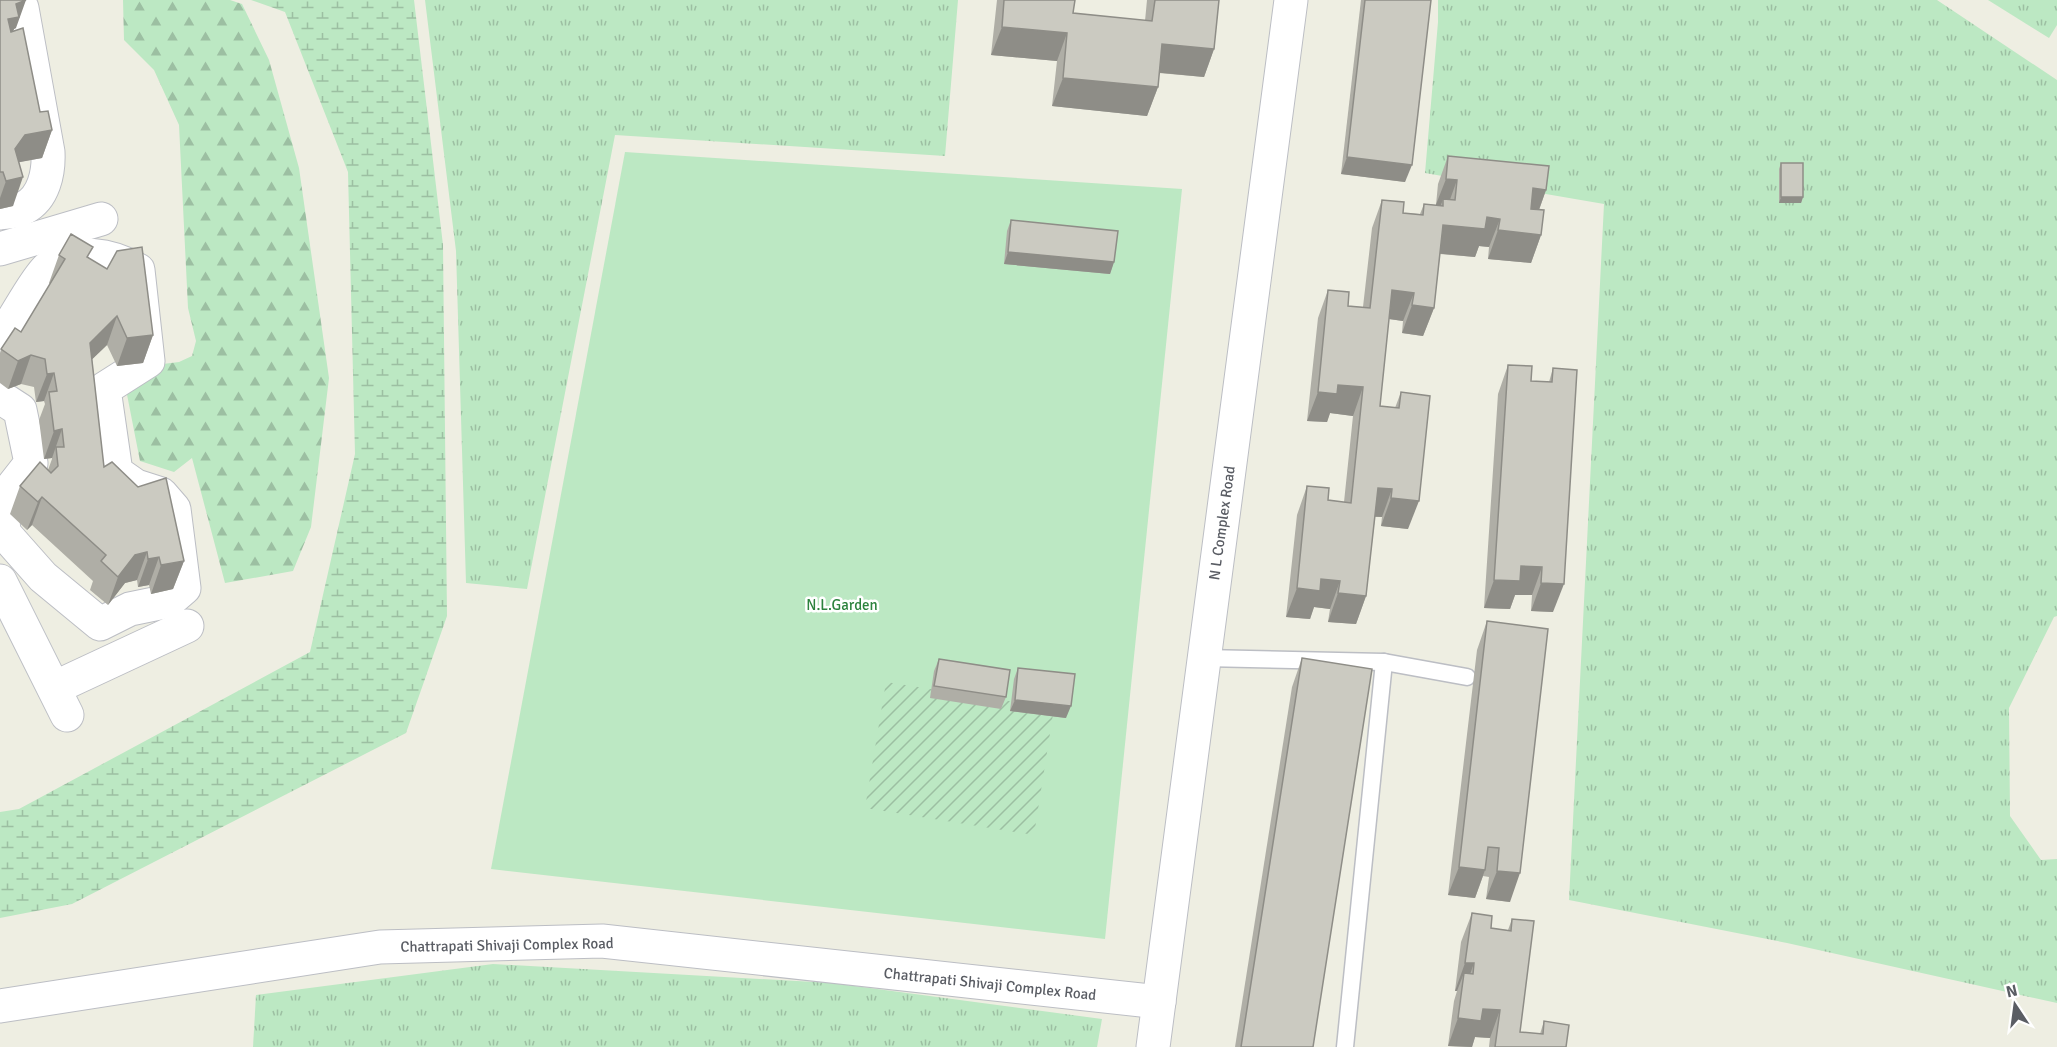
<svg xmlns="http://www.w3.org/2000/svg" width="2057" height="1047" font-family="Signika,sans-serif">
  <defs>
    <pattern id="grass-tufts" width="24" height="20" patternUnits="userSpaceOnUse" patternTransform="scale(1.5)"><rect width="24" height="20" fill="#bce8c3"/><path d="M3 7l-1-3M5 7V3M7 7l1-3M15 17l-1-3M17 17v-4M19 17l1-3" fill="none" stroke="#9cbfa2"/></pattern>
    <pattern id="forest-firs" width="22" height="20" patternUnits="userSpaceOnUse" patternTransform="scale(1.5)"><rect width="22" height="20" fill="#bce8c3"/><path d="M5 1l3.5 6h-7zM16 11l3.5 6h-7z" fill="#9cbfa2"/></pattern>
    <pattern id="wetland-marsh" width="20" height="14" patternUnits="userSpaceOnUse" patternTransform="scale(1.5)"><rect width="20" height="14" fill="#bce8c3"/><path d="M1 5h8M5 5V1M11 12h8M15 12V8" fill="none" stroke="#9cbfa2"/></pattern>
    <pattern id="garden-furrows" width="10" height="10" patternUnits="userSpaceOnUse" patternTransform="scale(1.5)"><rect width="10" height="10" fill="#bce8c3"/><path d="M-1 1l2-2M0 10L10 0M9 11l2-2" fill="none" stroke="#9cbfa2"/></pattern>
  </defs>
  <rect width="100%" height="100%" fill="#eeeee2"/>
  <g fill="url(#grass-tufts)">
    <path d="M425,0H958L945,156L615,135L527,589L466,583L456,251Z"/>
    <path d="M1438,0H1937L2057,80V616L2054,617L2009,708L2010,816L2041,860L2057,859V1003L1787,943L1569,900L1604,204L1425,173L1438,22Z"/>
    <path d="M1988,0H2057V25L2049,38Z"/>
    <path d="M493,964L832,983L1102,1019L1097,1047H253L256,995Z"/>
  </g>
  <path fill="url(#forest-firs)" d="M123,0H230L242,4L269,60L299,168L329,378L311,527L293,571L225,583L192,458L174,472L140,461L122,369L179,362L192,356L196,341L188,308L179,125L154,70L124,40Z"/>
  <path fill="url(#wetland-marsh)" d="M251,0H414L443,245L447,616L406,733L72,904L0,918V812L19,809L310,652L355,454L348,172L285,12Z"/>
  <path fill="#bce8c3" d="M625,152L1182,189L1105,939L491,869Z"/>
  <path fill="url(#garden-furrows)" d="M886,682L1054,708L1034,835L865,808Z"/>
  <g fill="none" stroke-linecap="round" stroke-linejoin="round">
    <g stroke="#bcbec4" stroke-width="19">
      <g id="lane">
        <path d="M1204,658L1384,662L1467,677"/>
        <path d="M1345,1047L1384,662"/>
      </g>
    </g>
    <g stroke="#bcbec4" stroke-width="35">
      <g id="street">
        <path d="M0,213C7,212 18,212 24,208C44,198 49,172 48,152L22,8L13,0"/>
        <path d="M0,249L101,219"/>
        <path d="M0,341C10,326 38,275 49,267C75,248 111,254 138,270L148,361L104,389L116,472L136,486L161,494L174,509L184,588L169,601L130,609L100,624L43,577L4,533L2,506L13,486L31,463L20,410L0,397"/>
        <path d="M0,581L67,715"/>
        <path d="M54,688L187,626"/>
        <path d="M0,1006L380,947L602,941L1159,1002"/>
        <path d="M1153,1047L1291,0"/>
      </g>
    </g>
    <use href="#lane" stroke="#fff" stroke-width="16"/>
    <use href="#street" stroke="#fff" stroke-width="33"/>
  </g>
  <g fill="#afaea6">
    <path d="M0,0L16,28L14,29L13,31L40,112L52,130L42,158L19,162L13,206L0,209Z"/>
    <path d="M997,0H1075L1073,13L1145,21L1147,0H1219L1214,49L1204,77L1159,73L1158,87L1147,116L1052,106L1057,61L991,55Z"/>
    <path d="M1361,0H1431L1405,182L1341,174Z"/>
    <path d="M1448,156L1546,190L1539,210L1541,235L1531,263L1488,259L1489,247L1479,246L1475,257L1440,254L1434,308L1423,336L1402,333L1403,321L1389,319L1380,406L1395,408L1401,392L1408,529L1381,526L1382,517H1375L1366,596L1356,624L1328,622L1330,609L1314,607L1310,619L1286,617L1297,515L1307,486L1328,500L1344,502L1353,416L1330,413L1327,422L1307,421L1318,318L1328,290L1348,306L1363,307L1372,228L1382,200L1403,213L1420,214L1424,204L1436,205L1438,184Z"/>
    <path d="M1781,163L1803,197L1801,203H1779V169Z"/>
    <path d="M1011,220L1114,262L1110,274L1004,264L1007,231Z"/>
    <path d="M59,255L89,258L153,335L143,363L117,366L107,345L92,359L104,467L184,561L173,589L151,594L149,585L138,587L137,580L125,583L108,605L90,590L93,581L32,525L27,530L10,514L20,486L48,470L52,459V458L44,459L39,420L45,404L44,401L36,402L34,387L21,384L8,389L0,383V353L1,349L21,332L50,284L49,283Z"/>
    <path d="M1508,365L1531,381L1549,382L1553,368V612L1531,611L1532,595H1515L1510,609L1484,608L1498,394Z"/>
    <path d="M1487,621L1510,902L1486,899L1489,877L1483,876L1475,898L1448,895L1477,650Z"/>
    <path d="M1302,658L1313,1047H1235L1292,687Z"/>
    <path d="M939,659L1006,697L1001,709L930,698L934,671Z"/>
    <path d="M1018,668L1066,718L1010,711L1014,679Z"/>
    <path d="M1472,913L1491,928L1508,930L1512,919L1520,1032L1540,1034L1544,1021L1566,1047H1489L1490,1038L1475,1037L1472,1047L1448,1046L1454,1001L1457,991H1455L1461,942Z"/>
  </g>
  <g fill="#8e8d87">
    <path d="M26,0L16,28L14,29L8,45V19L16,4Z"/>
    <path d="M1002,27L1067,33L1057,61L991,55Z"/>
    <path d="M1162,44L1214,49L1204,77L1152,72Z"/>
    <path d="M1063,78L1158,87L1147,116L1052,106Z"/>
    <path d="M52,130L42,158L15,163V149L25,135Z"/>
    <path d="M1347,157L1412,165L1405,182L1341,174Z"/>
    <path d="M23,177L13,206L0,209V198L6,181Z"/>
    <path d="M1446,179L1457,180L1447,208L1443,199L1440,208L1435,207Z"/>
    <path d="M1533,188L1546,190L1536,218L1522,216Z"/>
    <path d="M1781,197H1803L1801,203H1779Z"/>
    <path d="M1487,217L1500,219L1489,247L1479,246L1475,257L1433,253L1443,225Z"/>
    <path d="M1498,230L1541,235L1531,263L1488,259Z"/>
    <path d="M1008,252L1114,262L1110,274L1004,264Z"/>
    <path d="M1392,290L1414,293L1403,321L1382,318Z"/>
    <path d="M1412,305L1434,308L1423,336L1402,333Z"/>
    <path d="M117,316L107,345L80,371L90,343Z"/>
    <path d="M153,335L143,363L117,366L127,338Z"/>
    <path d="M31,355L21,384L8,389L18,361Z"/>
    <path d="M54,373L44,401L36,402L47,374Z"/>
    <path d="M1338,385L1363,387L1353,416L1330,413L1327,422L1307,421L1318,392Z"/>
    <path d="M62,429L52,458L44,459L54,431Z"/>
    <path d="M1378,488L1392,489L1382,517L1367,516Z"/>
    <path d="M42,497L32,525L27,530L38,502Z"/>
    <path d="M1391,498L1419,501L1408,529L1381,526Z"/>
    <path d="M147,552L137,580L125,583L108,605L118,577L135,555Z"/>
    <path d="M159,557L149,585L138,587L148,559Z"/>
    <path d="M184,561L173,589L151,594L161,565Z"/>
    <path d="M1521,566L1542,567L1532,595H1515L1510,609L1484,608L1494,580Z"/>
    <path d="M1321,579L1340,581L1330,609L1314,607L1310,619L1286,617L1297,588Z"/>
    <path d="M1541,583L1564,584L1553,612L1531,611Z"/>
    <path d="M1338,593L1366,596L1356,624L1328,622Z"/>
    <path d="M1015,700L1071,706L1066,718L1010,711Z"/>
    <path d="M1459,867L1485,870L1475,898L1448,895Z"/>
    <path d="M1497,871L1520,873L1510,902L1486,899Z"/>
    <path d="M1465,963H1474L1464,992V973L1457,991H1455Z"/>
    <path d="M1483,1009L1500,1010L1490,1038L1475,1037L1472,1047L1448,1046L1458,1018Z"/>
  </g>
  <g fill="#cbcac1" stroke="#8e8d87" stroke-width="1.5">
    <path d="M0,0H26L16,4L19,17L8,19L11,32L23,28L40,112L48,111L52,130L25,135L15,149L23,177L6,181L3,172H0Z"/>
    <path d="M1004,0H1075L1073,13L1152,21L1155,0H1219L1214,49L1162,44L1158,87L1063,78L1067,33L1002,27Z"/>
    <path d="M1365,0H1431L1412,165L1347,157Z"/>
    <path d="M1448,156L1549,166L1546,190L1533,188L1531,209L1544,210L1541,235L1498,230L1500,219L1487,217L1485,229L1443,225L1434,308L1412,305L1414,293L1392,290L1380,406L1399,408L1401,392L1430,396L1419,501L1391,498L1392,489L1378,488L1366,596L1338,593L1340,581L1321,579L1320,591L1297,588L1307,486L1329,488L1328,500L1351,503L1363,387L1338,385L1337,394L1318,392L1328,290L1349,292L1348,306L1370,308L1382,200L1404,202L1403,213L1423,215L1424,204L1443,206V199L1455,200L1457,180L1446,179Z"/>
    <rect x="1781" y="163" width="22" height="34"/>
    <path d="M1011,220L1118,231L1114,262L1008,252Z"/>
    <path d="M71,234L93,247L87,257L107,269L117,251L142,247L153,335L127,338L117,316L90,343L104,467L112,462L138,487L166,478L184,561L161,565L159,557L148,559L147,552L135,555L118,577L101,561L106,555L42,497L38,502L20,486L40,462L51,473L58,466L56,447H64L62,429L54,431L49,392L57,391L54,373L47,374L45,359L31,355L18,361L1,349L15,328L21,332L65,259L59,255Z"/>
    <path d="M1508,365L1532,366L1531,381L1552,382L1553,368L1577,370L1564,584L1541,583L1542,567L1521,566L1520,581L1494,580Z"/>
    <path d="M1487,621L1548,629L1520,873L1497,871L1499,848L1488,847L1485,870L1459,867Z"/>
    <path d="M1302,658L1372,669L1313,1047H1241Z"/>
    <path d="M939,659L1010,670L1006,697L934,686Z"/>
    <path d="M1018,668L1075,674L1071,706L1015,700Z"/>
    <path d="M1472,913L1492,916L1491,928L1511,931L1512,919L1534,921L1520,1032L1543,1034L1544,1021L1569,1025L1566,1047H1495L1500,1010L1483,1009L1481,1021L1458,1018L1464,973L1473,974L1474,963H1465Z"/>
  </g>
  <g text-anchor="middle" stroke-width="5" stroke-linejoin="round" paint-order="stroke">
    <g font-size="15" fill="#5a5d64" stroke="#fff">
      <text transform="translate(1222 523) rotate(-82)" y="5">N L Complex Road</text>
      <text transform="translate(507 945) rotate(-1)" y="5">Chattrapati Shivaji Complex Road</text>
      <text transform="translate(990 984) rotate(6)" y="5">Chattrapati Shivaji Complex Road</text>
    </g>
    <g font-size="15" fill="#2c823d" stroke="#fff">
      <text x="842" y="610">N.L.Garden</text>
    </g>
  </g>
  <g transform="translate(2015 1005) rotate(347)" stroke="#ffffff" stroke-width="4.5" paint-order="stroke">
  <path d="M0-4.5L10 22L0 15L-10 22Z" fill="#5a5d64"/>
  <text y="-9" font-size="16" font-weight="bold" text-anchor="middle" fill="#5a5d64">N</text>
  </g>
</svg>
